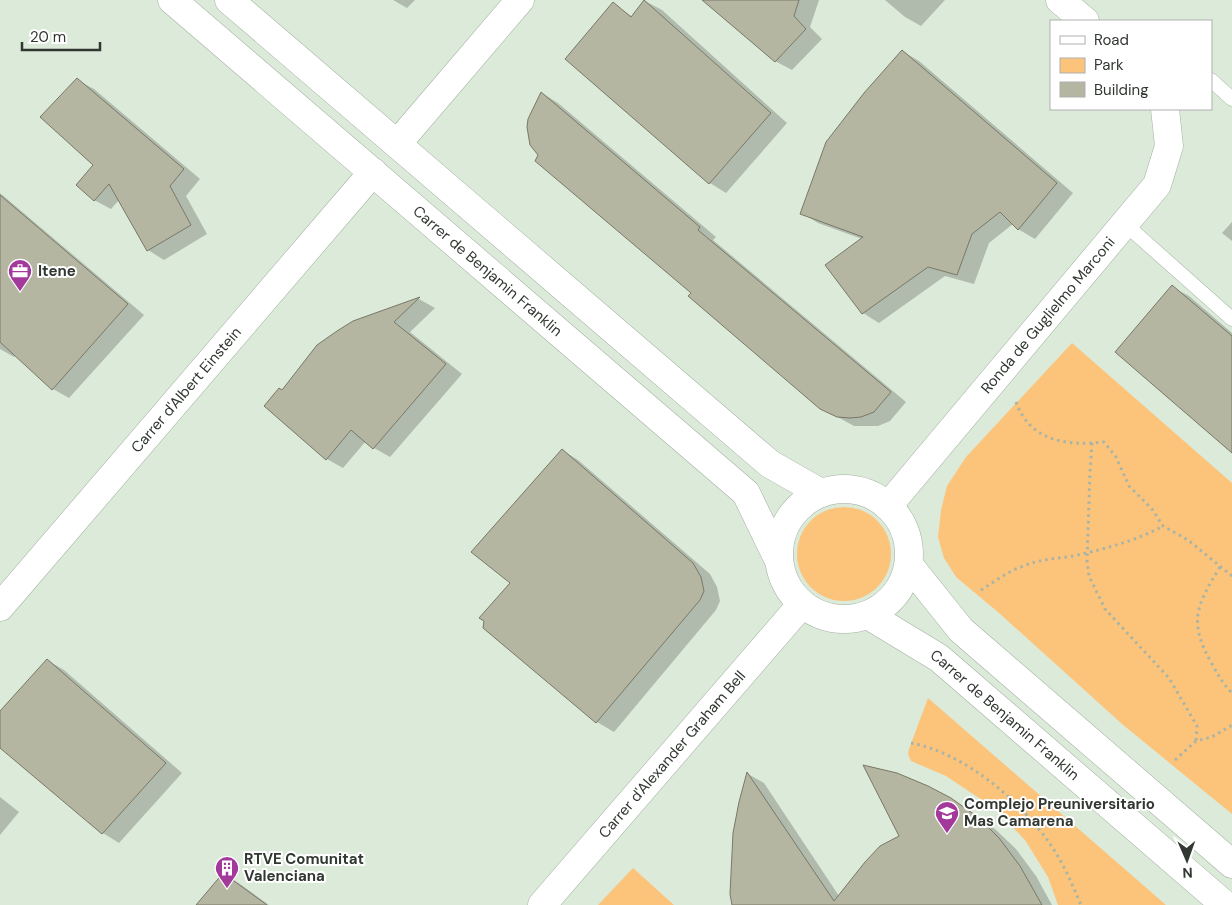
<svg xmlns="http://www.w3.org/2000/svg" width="1232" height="905" font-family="'DM Sans',sans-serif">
  <rect width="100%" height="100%" fill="#dceada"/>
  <g fill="#fcc47a">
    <path d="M1072,343L1232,483V814L1122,724L999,613L956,577L944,558L938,537L941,510L947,486L966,457Z"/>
    <circle cx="844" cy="554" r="47"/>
    <path d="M928,698L1166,905H1058L1048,877L1025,840L994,808L946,776L911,761L908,754L909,749Z"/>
    <path d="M633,868L674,905H598Z"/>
  </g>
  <g fill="#0003">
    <path d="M393,0H415L407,8Z"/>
    <path d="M704,0H819L810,27L822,39L792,70L775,61Z"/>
    <path d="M885,0H945L921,26L905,17Z"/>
    <path d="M645,1L662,10L787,123L726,193L710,183L566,59L613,4L633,17Z"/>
    <path d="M902,51L919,61L1073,193L1035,239L1018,229L1013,224L989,243L974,284L945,276L879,323L863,313L862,239L818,223L802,213Z"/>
    <path d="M77,80L94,89L200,179L186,196L207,234L164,260L148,250L119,200L111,209L94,200L95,164Z"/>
    <path d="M542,93L558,103L716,237L713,240L906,402L890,421L878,426H854L821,408L540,155Z"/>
    <path d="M0,193L144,315L69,398L53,389L16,355L14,357L0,349Z"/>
    <path d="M1232,222V241L1222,233Z"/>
    <path d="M1172,287L1189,296L1232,333V451Z"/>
    <path d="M419,299L435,308L410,332L462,374L390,457L374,448L366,441L343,468L327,459L282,391L354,323Z"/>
    <path d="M562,450L578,460L710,574L717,587L720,601L716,610L614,732L597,722L484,627L512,583Z"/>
    <path d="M47,660L64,670L182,773L119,843L103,833L0,747V713Z"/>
    <path d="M748,774L764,783L839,896L901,836L950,799L968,809L995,829L1016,849L1036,876L1052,905H734Z"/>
    <path d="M0,797L19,812L0,835Z"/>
    <path d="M224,874L240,884L269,905H197Z"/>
  </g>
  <g fill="#b5b6a2" stroke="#787866">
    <path d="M644,0L771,113L709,184L565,59L613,2L631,17Z"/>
    <path d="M702,0H799L794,16L806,29L775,62Z"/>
    <path d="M902,50L1057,183L1018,230L1000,212L972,234L957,275L928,267L862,314L825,265L863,237L800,214L826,142L864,93Z"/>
    <path d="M77,78L184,169L170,186L191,225L147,251L109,184L94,201L76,185L93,165L40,117Z"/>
    <path d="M541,92L700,227L698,230L891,392L874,412L861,417L850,418L837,417L820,409L688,296L691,293L535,161L538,155L530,145L527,127L528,119Z"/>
    <path d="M0,195L128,304L52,390L0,342Z"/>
    <path d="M1172,285L1232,336V453L1115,352Z"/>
    <path d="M420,297L394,322L446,364L373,449L351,430L326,460L264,406L279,388L282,390L317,345L337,331L353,321Z"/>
    <path d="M562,449L693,563L701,577L704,591L700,600L596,723L483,628L484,621L479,618L510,583L471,552Z"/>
    <path d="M47,659L166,763L102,834L0,748V711Z"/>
    <path d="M863,765L897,773L928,786L951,798L979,818L999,838L1020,866L1042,905H732L730,894L733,833L739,802L747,772L834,901L865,862L880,846L899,836Z"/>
    <path d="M223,873L267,905H196Z"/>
  </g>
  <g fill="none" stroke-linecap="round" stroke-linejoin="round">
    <g stroke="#a3b1a1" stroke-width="15">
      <g id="lane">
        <path d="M1211,80L1232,99"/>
        <path d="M1125,224L1232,319"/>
      </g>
    </g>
    <g stroke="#a3b1a1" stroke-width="29">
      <g id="street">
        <path id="s1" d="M172,0L746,493L779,561"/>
        <path d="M229,0L770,464L821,493"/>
        <path d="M1060,0L1085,21"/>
        <path d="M397,144L520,0"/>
        <circle cx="844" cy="554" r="65"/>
        <path id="s2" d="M888,506L1157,185L1169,146L1165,109"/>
        <path d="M909,565L961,630L1232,864"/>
        <path id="s3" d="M0,607L373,172"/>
        <path id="s4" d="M868,615L939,658L1225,905"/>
        <path id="s5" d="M542,905L802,604"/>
      </g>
    </g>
    <g stroke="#a9b4a7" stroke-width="3" stroke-dasharray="2.5 4" stroke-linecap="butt">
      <path d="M1016,402C1030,442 1068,446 1104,442L1116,457L1129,486L1152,509L1163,526L1188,540L1232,576"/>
      <path d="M1092,443L1090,472L1087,561L1089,576L1105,609L1169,678L1197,726L1196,741"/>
      <path d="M1220,567C1196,606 1188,622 1212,664C1218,675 1223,684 1232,693"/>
      <path d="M981,590C994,582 1007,572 1021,567C1039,559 1054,559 1073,556C1104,549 1136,541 1163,526"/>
      <path d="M911,743C964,753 1020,800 1050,844C1063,862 1072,884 1081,905"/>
      <path d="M1175,760L1196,741L1212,737L1232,725"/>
    </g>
    <use href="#lane" stroke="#fff" stroke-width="14"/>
    <use href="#street" stroke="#fff" stroke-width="28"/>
  </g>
  <defs>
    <g id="office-pin" transform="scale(1.25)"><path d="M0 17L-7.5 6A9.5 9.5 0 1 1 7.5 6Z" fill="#a33a9b" stroke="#fff"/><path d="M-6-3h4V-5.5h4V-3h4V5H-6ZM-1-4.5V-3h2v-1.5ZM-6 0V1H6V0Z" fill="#fff"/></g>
    <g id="university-pin" transform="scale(1.25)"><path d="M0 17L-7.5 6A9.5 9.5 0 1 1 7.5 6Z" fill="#a33a9b" stroke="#fff"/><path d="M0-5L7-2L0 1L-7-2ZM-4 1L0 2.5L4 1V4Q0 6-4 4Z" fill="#fff"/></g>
    <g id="building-pin" transform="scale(1.25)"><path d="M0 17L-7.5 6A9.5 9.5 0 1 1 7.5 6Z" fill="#a33a9b" stroke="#fff"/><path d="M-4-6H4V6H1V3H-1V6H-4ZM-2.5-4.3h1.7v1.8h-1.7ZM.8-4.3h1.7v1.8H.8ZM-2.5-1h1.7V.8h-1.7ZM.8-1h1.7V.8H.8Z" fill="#fff"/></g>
  </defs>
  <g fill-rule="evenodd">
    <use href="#office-pin" x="20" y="271"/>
    <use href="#university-pin" x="947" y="813"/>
    <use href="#building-pin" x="227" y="868"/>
  </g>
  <g text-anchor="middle" stroke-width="4" stroke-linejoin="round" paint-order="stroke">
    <g font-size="15" font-weight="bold" fill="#313731" stroke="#fff" text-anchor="start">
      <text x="38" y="276">Itene</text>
      <text x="964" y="809">Complejo Preuniversitario<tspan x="964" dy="17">Mas Camarena</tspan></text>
      <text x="244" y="864">RTVE Comunitat<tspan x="244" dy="17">Valenciana</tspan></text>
    </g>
    <g font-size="15" fill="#313731" stroke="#fff">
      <text dy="5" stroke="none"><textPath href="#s1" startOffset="416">Carrer de Benjamin Franklin</textPath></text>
      <text dy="5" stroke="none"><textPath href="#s2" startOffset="249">Ronda de Guglielmo Marconi</textPath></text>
      <text dy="5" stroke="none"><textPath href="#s3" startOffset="286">Carrer d'Albert Einstein</textPath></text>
      <text dy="5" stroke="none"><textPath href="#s4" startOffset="170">Carrer de Benjamin Franklin</textPath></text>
      <text dy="5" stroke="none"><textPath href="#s5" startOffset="199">Carrer d'Alexander Graham Bell</textPath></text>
    </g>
  </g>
  <rect x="1050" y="20" width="162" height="90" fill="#ffffff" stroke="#adafad"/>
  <rect x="1060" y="36" width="25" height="8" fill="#ffffff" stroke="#adafad"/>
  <text x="1094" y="45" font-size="15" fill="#313731">Road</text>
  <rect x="1060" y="58" width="25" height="15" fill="#fcc47a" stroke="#adafad"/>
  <text x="1094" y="70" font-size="15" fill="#313731">Park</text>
  <rect x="1060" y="82" width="25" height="15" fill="#b5b6a2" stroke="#adafad"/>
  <text x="1094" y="95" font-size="15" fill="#313731">Building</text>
  <g transform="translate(1187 860) rotate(178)" stroke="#ffffff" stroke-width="4" paint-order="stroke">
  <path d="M0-4L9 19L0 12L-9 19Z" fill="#313731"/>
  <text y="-8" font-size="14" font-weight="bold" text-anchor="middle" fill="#313731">N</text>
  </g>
  <path d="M22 42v8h78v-8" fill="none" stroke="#313731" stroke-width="2.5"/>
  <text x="30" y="42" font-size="15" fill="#313731" stroke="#ffffff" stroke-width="4" paint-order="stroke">20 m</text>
</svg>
